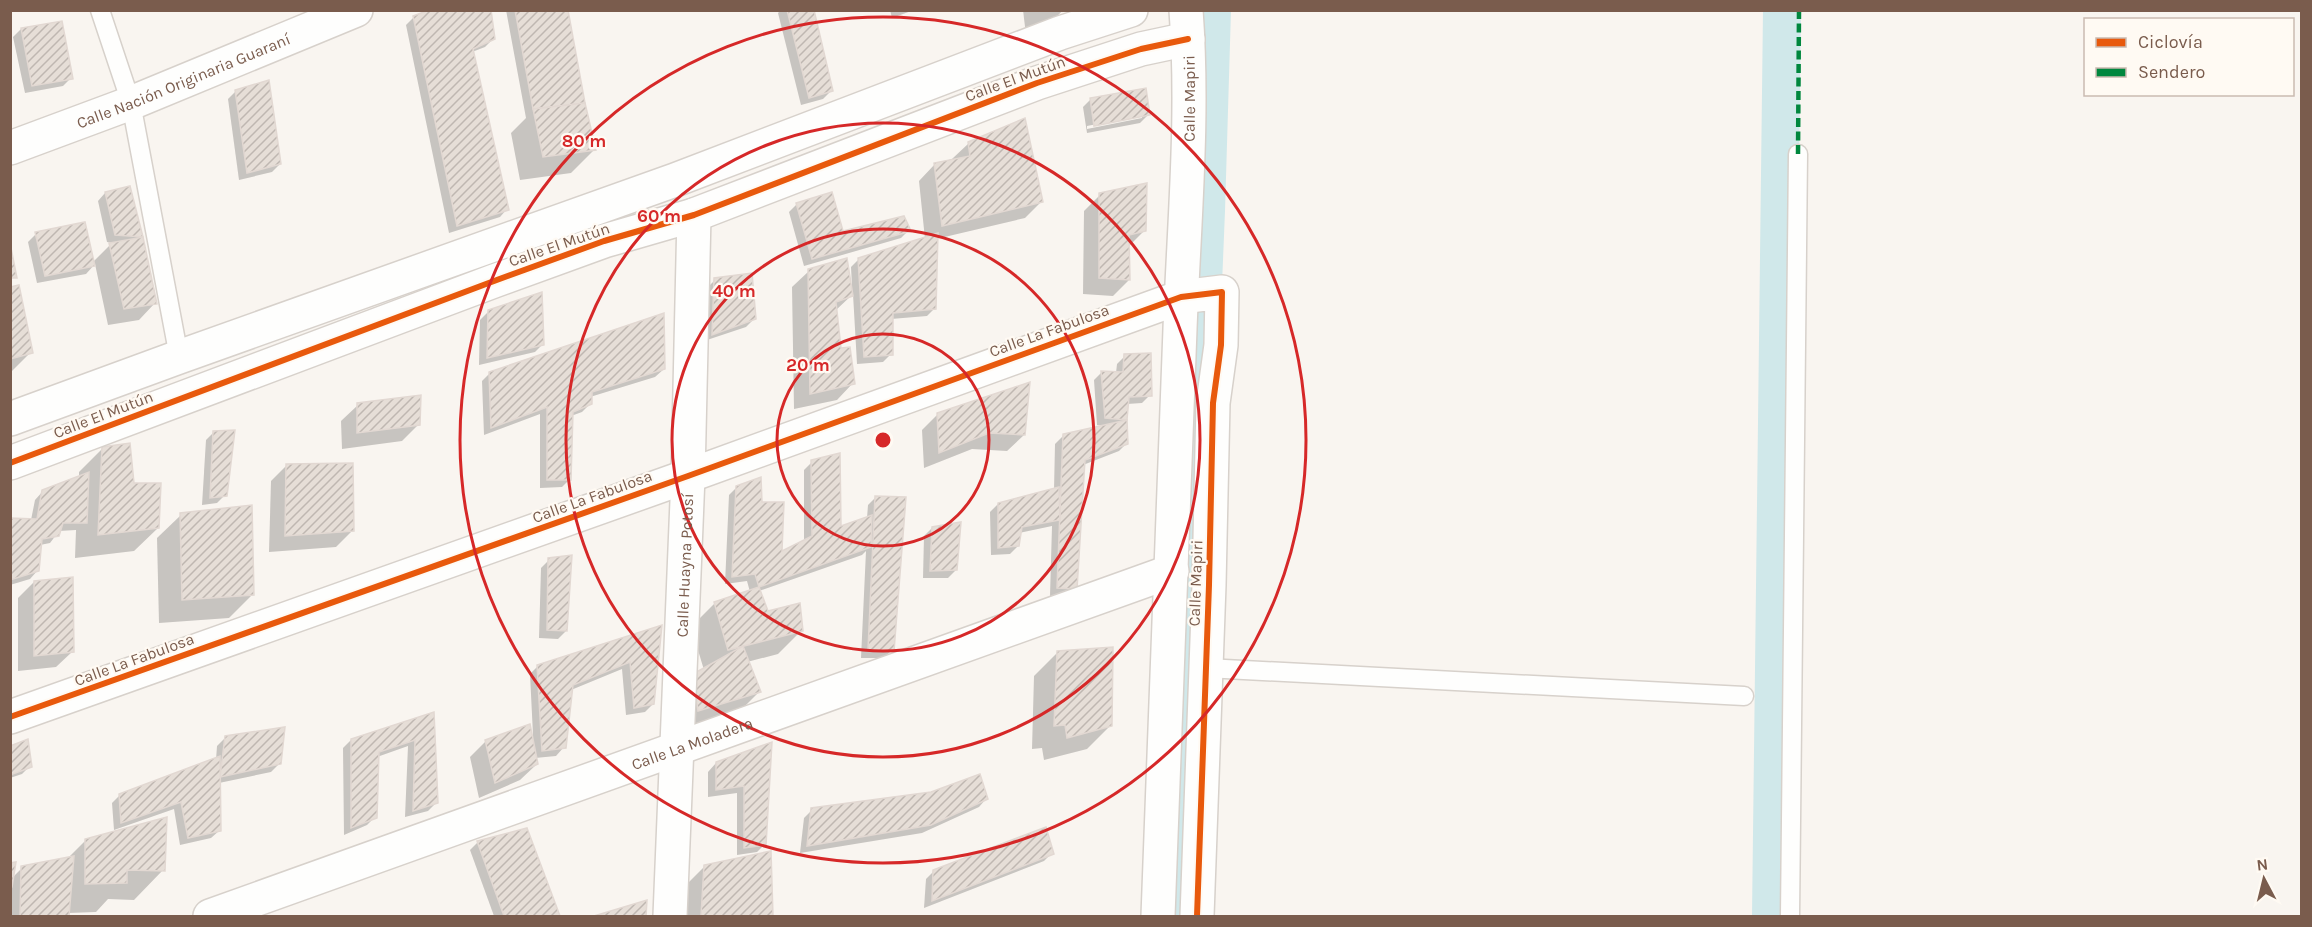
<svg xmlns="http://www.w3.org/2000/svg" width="2312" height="927" font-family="Karla,sans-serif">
  <defs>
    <pattern id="building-hatch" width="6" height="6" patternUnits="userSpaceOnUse" patternTransform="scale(1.5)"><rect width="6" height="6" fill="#e6ded7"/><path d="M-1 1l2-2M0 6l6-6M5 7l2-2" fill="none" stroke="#bfb7b1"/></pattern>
  </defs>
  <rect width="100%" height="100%" fill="#f9f5f0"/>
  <g fill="#0003" fill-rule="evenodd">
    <path d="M506,10H567L594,150L571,173L520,180L511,133L526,118Z"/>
    <path d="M781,10H812L831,91L823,99L801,105L778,13Z"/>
    <path d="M890,10H914L892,18Z"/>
    <path d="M1023,10H1063L1048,26L1026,35Z"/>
    <path d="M414,17L493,39L485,47L472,52L507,209L500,217L449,233L406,25Z"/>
    <path d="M21,29L71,78L63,86L25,93L13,37Z"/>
    <path d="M236,91L280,164L272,172L239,180L228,99Z"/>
    <path d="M1091,99L1148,115L1140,123L1087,133L1083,107ZM1142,115V118L1087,129V126Z"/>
    <path d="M969,143L1041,202L1025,218L936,239L935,308L927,316L891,319V354L883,362L857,364L853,294L835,311L840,349L853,383L837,400L794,409L792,287L809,271L852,286L851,267L859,259L925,239L919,181L935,164L952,159Z"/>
    <path d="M129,188L155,303L139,320L108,325L95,264L86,274L37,283L28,242L36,234L93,262L112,243L107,242L98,201L105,193Z"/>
    <path d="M1100,195L1145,230L1128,247L1129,280L1113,296L1083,294L1084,211Z"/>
    <path d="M797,204L842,233L909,230L901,238L804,266L789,212Z"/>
    <path d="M715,280L754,319L746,327L704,341L707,288Z"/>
    <path d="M10,289L31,352L10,373Z"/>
    <path d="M488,312L543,344L535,352L479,365L480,320Z"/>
    <path d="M1125,356L1150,395L1142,403L1127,404V443L1119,451L1083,465L1076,588L1068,596H1050L1052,526L1019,533L1018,546L1010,554L991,555L990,512L998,504L1054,490L1055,444L1063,436L1105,426L1097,425L1094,380L1102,372L1116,373L1117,364Z"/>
    <path d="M664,369L655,377L590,397V404L582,412L571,416L570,479L562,487L540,488V414L484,435L482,381L490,373Z"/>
    <path d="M358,405L418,425L402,441L342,449L341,421Z"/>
    <path d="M938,414L1024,435L1007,451L972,449L924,468L922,430Z"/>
    <path d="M214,432L225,495L217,503L202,505L206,440Z"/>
    <path d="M103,448L132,484L158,528L134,551L75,558L76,530L59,531L50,543L40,545L38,570L30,579L10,585V520H31L35,500L43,491L79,478V472Z"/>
    <path d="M812,462L839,528L867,518L868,505L876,497L892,650L884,658H861L866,551L862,555L759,591L767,612L802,630L778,654L747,662L759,692L736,715L675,733L704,670L691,627L715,603L750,592L747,581L725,584L729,495L737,487L760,503L780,553L804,541V470Z"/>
    <path d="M287,465L352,531L336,547L269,552L271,481Z"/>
    <path d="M181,515L253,594L229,618L159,623L157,538Z"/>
    <path d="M932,528L956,570L948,578H923L924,536Z"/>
    <path d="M549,560L566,631L558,639L539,638L541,568Z"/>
    <path d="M34,582L73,651L56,667L18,671V598Z"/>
    <path d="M661,627L653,704L645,712L626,715L622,669L571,690L564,747L556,756L535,758L537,764L520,780L479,798L470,757L486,741L533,735L530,674L538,666Z"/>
    <path d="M1058,652L1111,725L1087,749L1044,760L1042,748L1032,749L1034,676Z"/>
    <path d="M433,714L436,803L428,811L405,817L408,746L377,757L375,817L367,825L344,835L343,748L351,740Z"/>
    <path d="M225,738L279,764L271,772L219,783L220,830L211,838L180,845L174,809L114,830L112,803L120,795L216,760L217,746Z"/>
    <path d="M770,744L765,844L757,852L737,855V793L708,797V772L716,763Z"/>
    <path d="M10,748L30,766L22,774L10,778Z"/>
    <path d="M932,793L986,799L979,807L922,833L800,853L804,818L812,810Z"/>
    <path d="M526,830L558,916H494L470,850L478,842Z"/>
    <path d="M86,840L163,870L134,900L108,899L96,912L68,913V916H10V865L12,878L22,868L67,859Z"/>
    <path d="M770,853L771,916H686L688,883L705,866Z"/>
    <path d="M1052,853L1044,861L924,908L926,879L934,871Z"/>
    <path d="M645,902V916H599Z"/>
  </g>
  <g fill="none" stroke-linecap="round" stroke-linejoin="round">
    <g stroke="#d0e8ea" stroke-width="38">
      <path d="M1177,916L1206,211L1212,10"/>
      <path d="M1771,916L1782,10"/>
    </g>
  </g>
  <g fill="url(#building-hatch)" stroke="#e2d8d2" stroke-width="1.5">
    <path d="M429,10H491L495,39L473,49L509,210L457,226L413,16Z"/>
    <path d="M515,10H568L585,103L533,109Z"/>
    <path d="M787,10H814L833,91L809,98Z"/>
    <path d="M62,21L73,79L32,86L21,28Z"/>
    <path d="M269,80L281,164L247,173L235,90Z"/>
    <path d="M1146,88L1150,115L1094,126L1090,98Z"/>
    <path d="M585,103L596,150L543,157L533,109Z"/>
    <path d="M1025,118L1043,202L942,226L934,163L970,156L968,142Z"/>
    <path d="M1147,183L1146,231L1129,235L1130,280L1099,278V193Z"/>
    <path d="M130,186L143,237L115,235L105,192Z"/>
    <path d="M832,192L843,231L904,216L911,231L812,259L796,203Z"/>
    <path d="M85,222L95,266L45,276L35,232Z"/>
    <path d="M938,233L936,309L893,313V355L864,357L858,258Z"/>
    <path d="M143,237L157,304L124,309L109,243Z"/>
    <path d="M10,243L17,278H10Z"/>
    <path d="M847,258L853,296L836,302L841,348L850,347L855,384L810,394L808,269Z"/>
    <path d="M752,273L756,319L712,335L714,278Z"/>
    <path d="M19,285L33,353L10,359V287Z"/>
    <path d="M542,292L544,345L487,358L488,310Z"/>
    <path d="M664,313L665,369L592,392V404L573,412L571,480H547V407L491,428L489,372Z"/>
    <path d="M1151,353L1152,396L1129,397L1127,420L1105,418L1101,371L1123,372L1124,354Z"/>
    <path d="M1030,382L1025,435L989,433L939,453L937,413Z"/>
    <path d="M421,395L420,425L357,433V403Z"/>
    <path d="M1127,420L1128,444L1085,460L1077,589L1057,588L1063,434Z"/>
    <path d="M235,430L227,496L210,498L213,431Z"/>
    <path d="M130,443L134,483H161L159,528L98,535L102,447Z"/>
    <path d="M840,453L841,526L872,515L871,547L759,587L755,574L732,577L736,486L761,477L762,502H784L782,551L812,536L811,460Z"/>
    <path d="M353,463L354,531L285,536L286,464Z"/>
    <path d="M89,472L87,523H63L59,536L42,539L39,571L10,580V518L37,519L42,490Z"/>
    <path d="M1059,487L1060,520L1022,527L1019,546L998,548V503Z"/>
    <path d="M875,496L906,497L894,651L868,650Z"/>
    <path d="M252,505L254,595L182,600L180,513Z"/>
    <path d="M961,522L957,570L930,571L932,527Z"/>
    <path d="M572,555L567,631L547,630L548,558Z"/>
    <path d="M73,577L74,652L34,656V581Z"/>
    <path d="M759,587L768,611L800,603L803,631L728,650L714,602Z"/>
    <path d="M662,625L654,704L634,708L630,662L573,685L566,748L542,751L537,665Z"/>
    <path d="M743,646L761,692L698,711L693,674Z"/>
    <path d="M1113,647L1112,726L1067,738L1065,725L1054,726L1057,651Z"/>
    <path d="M434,712L438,803L413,811L415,740L379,752L377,818L351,828V739Z"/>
    <path d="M530,724L538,764L495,783L485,740Z"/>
    <path d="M285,727L281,764L220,777L225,736Z"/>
    <path d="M28,739L32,767L10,775V746Z"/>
    <path d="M772,742L766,845L744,848V786L716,790V762Z"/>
    <path d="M220,756L221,831L188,838L181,802L121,823L119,794Z"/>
    <path d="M980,774L988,799L931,825L807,846L811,808L931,792Z"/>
    <path d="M167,817L165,871L127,870V883L85,884V839Z"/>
    <path d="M1046,827L1054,854L932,901L933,870Z"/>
    <path d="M527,828L560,916H504L477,841Z"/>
    <path d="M771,851L773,916H701L704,865Z"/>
    <path d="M74,856L69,916H20L21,866Z"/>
    <path d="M16,862L12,887H10V863Z"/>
    <path d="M647,900L646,916H594Z"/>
  </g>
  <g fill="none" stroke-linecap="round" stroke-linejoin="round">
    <g stroke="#d7d1cb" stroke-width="21">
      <g id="lane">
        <path d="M100,10L131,103L179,357"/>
        <path d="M1206,668L1744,696"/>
        <path d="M1790,916L1798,154"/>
      </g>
    </g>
    <g stroke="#d7d1cb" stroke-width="36">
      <g id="street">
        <path id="s1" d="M10,148L131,103L356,10"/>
        <path d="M10,419L179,357L675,180L1060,33L1131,10"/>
        <path d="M10,463L494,281L604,241L694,215L1037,83L1141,49L1188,39"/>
        <path d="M10,717L688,476L1181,297L1222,292L1221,345L1213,403L1209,585L1197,916"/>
        <path id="s2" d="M210,916L1172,571"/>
        <path id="s3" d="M670,916L688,476L694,215"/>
        <path id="s4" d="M1158,916C1166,721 1173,525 1180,329C1184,223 1194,117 1186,10"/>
      </g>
    </g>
    <use href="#lane" stroke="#fefefd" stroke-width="18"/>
    <use href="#street" stroke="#fefefd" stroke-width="33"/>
    <path stroke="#00873e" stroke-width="4.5" stroke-dasharray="9 4.5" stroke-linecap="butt" d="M1798,154L1799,10"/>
    <g stroke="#fffaf3" stroke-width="10">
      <g id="cycleway">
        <path d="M10,463L494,281L604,241L694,215L1037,83L1141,49L1188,39"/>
        <path d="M10,717L688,476L1181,297L1222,292L1221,345L1213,403L1209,585L1197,916"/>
      </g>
    </g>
    <use href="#cycleway" stroke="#e8590c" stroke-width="6"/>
  </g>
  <g fill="none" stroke="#d62828" stroke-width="3">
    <circle cx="883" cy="440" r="106"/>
    <circle cx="883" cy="440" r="211"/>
    <circle cx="883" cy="440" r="317"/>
    <circle cx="883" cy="440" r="423"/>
  </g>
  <g text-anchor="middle" stroke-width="4.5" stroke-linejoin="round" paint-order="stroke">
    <g font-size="16" fill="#7a5c4d" stroke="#fffaf3">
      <text transform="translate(1015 78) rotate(-20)" y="6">Calle El Mutún</text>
      <text dy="6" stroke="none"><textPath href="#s1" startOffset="186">Calle Nación Originaria Guaraní</textPath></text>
      <text dy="6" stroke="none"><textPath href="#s4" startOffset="818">Calle Mapiri</textPath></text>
      <text transform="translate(559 244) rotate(-19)" y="6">Calle El Mutún</text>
      <text transform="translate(1049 330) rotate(-20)" y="6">Calle La Fabulosa</text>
      <text transform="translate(103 414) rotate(-21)" y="6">Calle El Mutún</text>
      <text transform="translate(592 496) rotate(-20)" y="6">Calle La Fabulosa</text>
      <text dy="6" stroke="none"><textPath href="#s3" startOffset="351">Calle Huayna Potosí</textPath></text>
      <text transform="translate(1195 583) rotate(-88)" y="6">Calle Mapiri</text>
      <text transform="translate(134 659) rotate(-20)" y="6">Calle La Fabulosa</text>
      <text dy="6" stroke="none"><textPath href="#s2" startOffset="512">Calle La Moladera</textPath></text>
    </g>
  </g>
  <circle cx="883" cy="440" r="9" fill="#d62828" stroke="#fffaf3" stroke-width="3"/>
  <g font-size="18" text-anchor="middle" font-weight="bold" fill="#d62828" stroke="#fffaf3" stroke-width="4.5" stroke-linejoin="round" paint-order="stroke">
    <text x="584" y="147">80 m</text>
    <text x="659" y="222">60 m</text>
    <text x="734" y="297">40 m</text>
    <text x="808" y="371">20 m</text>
  </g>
  <rect width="2312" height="927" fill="none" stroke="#7a5c4d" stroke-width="24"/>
  <rect x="2084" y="18" width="210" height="78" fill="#fffaf3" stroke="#cabbb1" stroke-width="1.5"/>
  <rect x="2096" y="38" width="30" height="9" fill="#e8590c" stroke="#cabbb1" stroke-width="1.5"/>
  <text x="2138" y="48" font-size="18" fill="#7a5c4d">Ciclovía</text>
  <rect x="2096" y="68" width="30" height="9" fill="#00873e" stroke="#cabbb1" stroke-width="1.5"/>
  <text x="2138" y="78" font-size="18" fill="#7a5c4d">Sendero</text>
  <g transform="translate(2264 879) rotate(353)" stroke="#fffaf3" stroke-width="4.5" paint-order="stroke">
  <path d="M0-4.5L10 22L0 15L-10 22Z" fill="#7a5c4d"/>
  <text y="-9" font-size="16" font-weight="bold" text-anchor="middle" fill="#7a5c4d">N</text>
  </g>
</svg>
